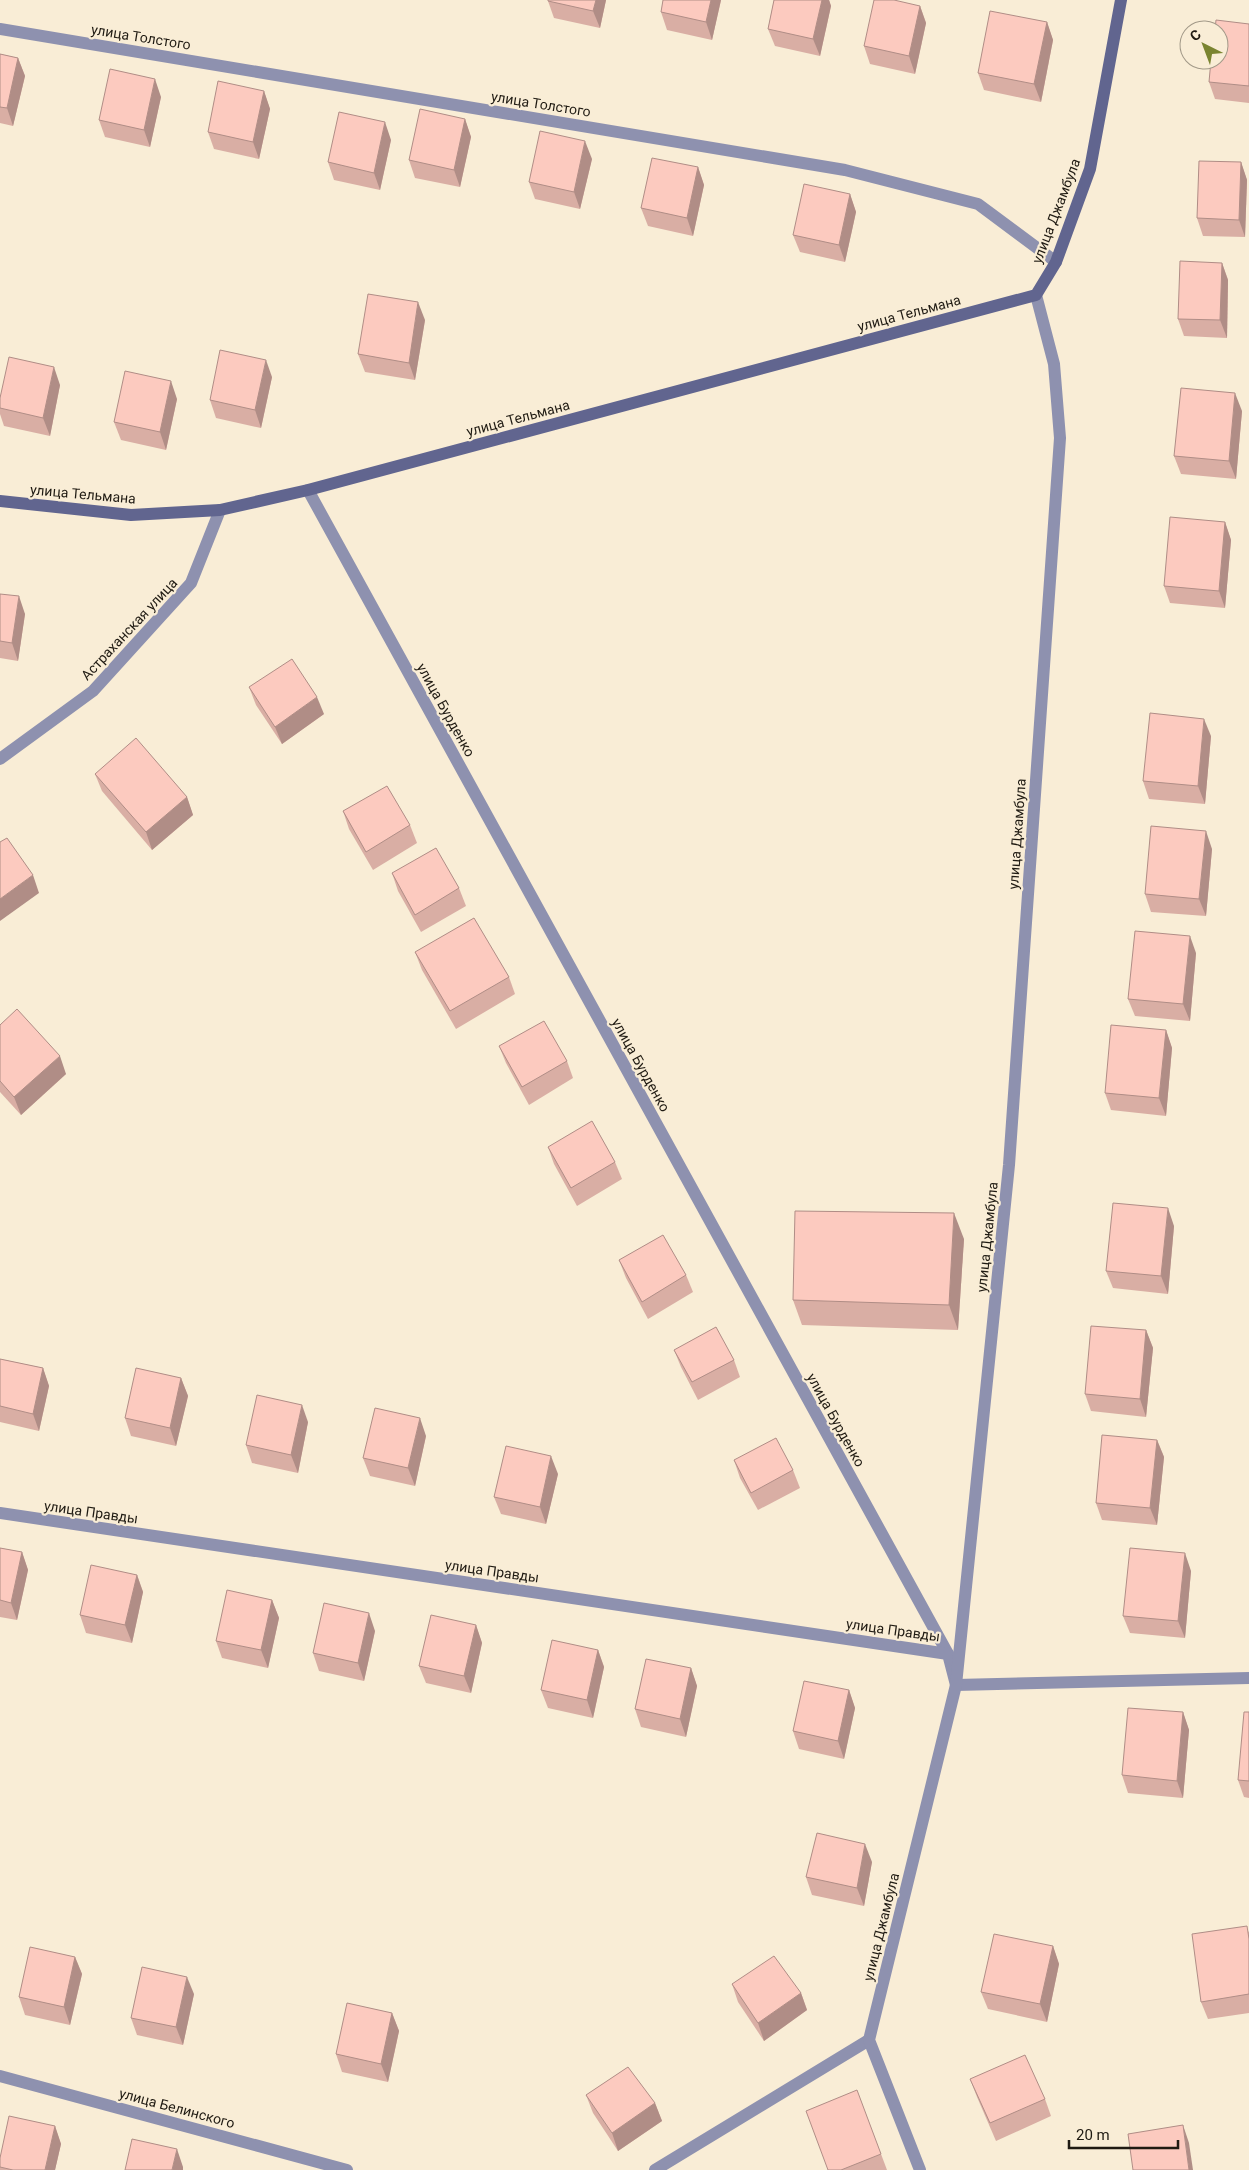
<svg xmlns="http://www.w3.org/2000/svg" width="1249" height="2170" font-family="Roboto,sans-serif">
  <rect width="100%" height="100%" fill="#f9edd6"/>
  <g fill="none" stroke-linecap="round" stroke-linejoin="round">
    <g stroke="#8e91af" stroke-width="12">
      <path d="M0,29L845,170L978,204L1056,262"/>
      <path d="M308,490L948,1654"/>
      <path d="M0,759L93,691L191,583L220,510"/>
      <path d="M0,1513L948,1654L956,1685L1249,1678"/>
      <path d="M0,2076L347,2170"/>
      <path d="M655,2170L869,2040"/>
      <path d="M920,2170L869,2040L956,1685L1009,1165L1060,438L1054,364L1036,295"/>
    </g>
    <path stroke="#61658f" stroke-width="12" d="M0,501L131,515L220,510L308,490L1036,295L1056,262L1090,169L1121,0"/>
  </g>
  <g fill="#d9aea4">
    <path d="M606,0L600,28L554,18L548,1Z"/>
    <path d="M721,0L712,40L667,30L661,12Z"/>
    <path d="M774,0H829L831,6L820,56L775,46L768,29Z"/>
    <path d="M920,6L926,23L915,74L870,64L864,46Z"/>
    <path d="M1047,22L1053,40L1041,102L984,90L978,73Z"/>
    <path d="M1249,24V103L1215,99L1209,82Z"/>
    <path d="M0,54L18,58L25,76L13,126L0,123Z"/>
    <path d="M264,91L270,109L259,159L214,149L208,132Z"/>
    <path d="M161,97L150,147L105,137L99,120Z"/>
    <path d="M465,119L471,137L460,187L415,178L409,160Z"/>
    <path d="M391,140L380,190L334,180L328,162Z"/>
    <path d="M592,159L580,209L535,199L529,182Z"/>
    <path d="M1241,162L1247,180L1245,237L1203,236L1197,218Z"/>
    <path d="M698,167L704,185L693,236L648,226L641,208Z"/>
    <path d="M850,194L856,212L845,262L800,252L793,235Z"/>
    <path d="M1222,263L1228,280L1227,338L1184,336L1178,319Z"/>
    <path d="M425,320L415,380L365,372L358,354Z"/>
    <path d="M272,377L261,428L216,418L210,400Z"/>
    <path d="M60,385L50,436L4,426L0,414V398Z"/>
    <path d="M177,399L166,450L121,440L114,422Z"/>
    <path d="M1242,411L1236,479L1181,474L1174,456Z"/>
    <path d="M1225,522L1231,540L1225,608L1170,603L1164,586Z"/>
    <path d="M0,594L25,614L18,661L0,658Z"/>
    <path d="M249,687L324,714L282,744L256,705Z"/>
    <path d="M1211,736L1205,804L1149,799L1143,781Z"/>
    <path d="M95,774L187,797L193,815L152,850L102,791Z"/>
    <path d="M343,811L410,825L417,843L373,870L349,829Z"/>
    <path d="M1212,849L1206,916L1151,912L1145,894Z"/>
    <path d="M392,873L459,888L466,906L421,932L398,891Z"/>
    <path d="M415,952L509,977L515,994L456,1029L422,970Z"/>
    <path d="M1196,953L1190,1021L1135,1016L1128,999Z"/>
    <path d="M0,1025L66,1074L21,1115L0,1092Z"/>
    <path d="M1166,1030L1172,1048L1166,1116L1111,1110L1105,1093Z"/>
    <path d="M499,1046L567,1061L573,1078L529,1105L506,1063Z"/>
    <path d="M548,1147L615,1162L622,1179L577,1206L554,1164Z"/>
    <path d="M1174,1226L1168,1294L1113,1288L1106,1271Z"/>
    <path d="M964,1239L958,1330L802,1325L793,1300Z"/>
    <path d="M619,1260L686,1275L693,1292L648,1319L626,1278Z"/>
    <path d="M1146,1330L1153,1348L1146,1417L1091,1411L1085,1394Z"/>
    <path d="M674,1350L734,1360L740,1377L698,1400L681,1367Z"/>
    <path d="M0,1359L43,1368L49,1386L39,1431L0,1422Z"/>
    <path d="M181,1378L188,1396L176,1446L131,1436L125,1418Z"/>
    <path d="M308,1422L298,1473L252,1463L246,1445Z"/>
    <path d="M426,1436L415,1486L370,1476L363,1458Z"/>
    <path d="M1157,1440L1164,1457L1157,1525L1102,1520L1096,1503Z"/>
    <path d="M734,1460L793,1470L800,1488L758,1510L740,1478Z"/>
    <path d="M558,1474L546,1524L501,1514L494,1497Z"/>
    <path d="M0,1548L22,1552L28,1570L17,1620L0,1617Z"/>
    <path d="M1191,1571L1185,1638L1130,1633L1123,1616Z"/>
    <path d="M137,1575L143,1592L132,1643L86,1633L80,1615Z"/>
    <path d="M272,1600L279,1618L268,1668L222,1658L216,1641Z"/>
    <path d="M476,1625L482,1643L471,1693L426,1683L419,1666Z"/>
    <path d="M375,1631L364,1681L319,1671L313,1653Z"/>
    <path d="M598,1650L604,1667L593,1718L548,1708L541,1690Z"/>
    <path d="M691,1668L697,1686L686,1737L641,1727L635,1709Z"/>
    <path d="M849,1690L855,1708L844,1759L799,1749L793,1731Z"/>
    <path d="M1183,1712L1189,1730L1183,1798L1128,1793L1122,1775Z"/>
    <path d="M1249,1712V1798L1244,1797L1238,1780Z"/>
    <path d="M872,1862L864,1906L812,1895L806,1877Z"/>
    <path d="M1249,1931V2013L1208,2019L1201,2002Z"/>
    <path d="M1053,1946L1059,1964L1047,2022L988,2009L981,1992Z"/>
    <path d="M75,1957L82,1974L70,2025L25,2015L19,1997Z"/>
    <path d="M732,1984L801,1993L807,2010L764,2041L738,2002Z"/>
    <path d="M194,1994L183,2045L137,2035L131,2018Z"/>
    <path d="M392,2013L399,2031L388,2082L342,2072L336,2054Z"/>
    <path d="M970,2079L1045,2099L1051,2116L996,2141L977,2097Z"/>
    <path d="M586,2095L655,2103L662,2121L618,2151L593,2113Z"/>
    <path d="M55,2126L61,2144L55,2170H0V2167Z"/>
    <path d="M881,2154L887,2170H828Z"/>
  </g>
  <g fill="#b08d86">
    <path d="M596,0H606L600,28L593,11Z"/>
    <path d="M711,0H721L712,40L706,22Z"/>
    <path d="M822,0H829L831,6L820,56L813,39Z"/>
    <path d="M920,6L926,23L915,74L909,56Z"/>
    <path d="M1047,22L1053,40L1041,102L1034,84Z"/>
    <path d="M18,58L25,76L13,126L7,108Z"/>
    <path d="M155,79L161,97L150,147L144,130Z"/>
    <path d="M264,91L270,109L259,159L253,142Z"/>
    <path d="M465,119L471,137L460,187L454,170Z"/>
    <path d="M385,122L391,140L380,190L374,173Z"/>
    <path d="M585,141L592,159L580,209L574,192Z"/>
    <path d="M1241,162L1247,180L1245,237L1239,220Z"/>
    <path d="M698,167L704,185L693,236L687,218Z"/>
    <path d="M850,194L856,212L845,262L839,245Z"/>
    <path d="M1222,263L1228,280L1227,338L1220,320Z"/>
    <path d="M418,302L425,320L415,380L409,363Z"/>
    <path d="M266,360L272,377L261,428L255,410Z"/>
    <path d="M54,367L60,385L50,436L43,418Z"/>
    <path d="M171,381L177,399L166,450L160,432Z"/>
    <path d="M1235,393L1242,411L1236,479L1229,461Z"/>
    <path d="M1225,522L1231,540L1225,608L1219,591Z"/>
    <path d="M19,596L25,614L18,661L12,643Z"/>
    <path d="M317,697L324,714L282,744L275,727Z"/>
    <path d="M1204,719L1211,736L1205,804L1198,786Z"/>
    <path d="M187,797L193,815L152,850L146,832Z"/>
    <path d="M1206,831L1212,849L1206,916L1199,899Z"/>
    <path d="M33,875L39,893L0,921V899Z"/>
    <path d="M1190,936L1196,953L1190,1021L1183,1004Z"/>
    <path d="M1166,1030L1172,1048L1166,1116L1159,1098Z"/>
    <path d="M60,1056L66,1074L21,1115L14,1097Z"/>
    <path d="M1168,1208L1174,1226L1168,1294L1161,1276Z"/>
    <path d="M954,1213L964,1239L958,1330L949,1305Z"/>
    <path d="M1146,1330L1153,1348L1146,1417L1140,1399Z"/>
    <path d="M43,1368L49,1386L39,1431L33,1414Z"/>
    <path d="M181,1378L188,1396L176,1446L170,1428Z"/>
    <path d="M302,1405L308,1422L298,1473L291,1455Z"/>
    <path d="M420,1418L426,1436L415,1486L408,1468Z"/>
    <path d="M1157,1440L1164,1457L1157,1525L1150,1508Z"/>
    <path d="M551,1456L558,1474L546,1524L540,1507Z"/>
    <path d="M22,1552L28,1570L17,1620L11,1603Z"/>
    <path d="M1185,1553L1191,1571L1185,1638L1178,1621Z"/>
    <path d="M137,1575L143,1592L132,1643L125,1625Z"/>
    <path d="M272,1600L279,1618L268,1668L261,1650Z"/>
    <path d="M369,1613L375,1631L364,1681L358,1663Z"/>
    <path d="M476,1625L482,1643L471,1693L464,1676Z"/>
    <path d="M598,1650L604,1667L593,1718L587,1700Z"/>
    <path d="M691,1668L697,1686L686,1737L680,1719Z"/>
    <path d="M849,1690L855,1708L844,1759L838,1741Z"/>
    <path d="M1183,1712L1189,1730L1183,1798L1177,1781Z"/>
    <path d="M865,1844L872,1862L864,1906L857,1888Z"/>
    <path d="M1053,1946L1059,1964L1047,2022L1040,2004Z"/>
    <path d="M75,1957L82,1974L70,2025L64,2007Z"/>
    <path d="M187,1977L194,1994L183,2045L176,2027Z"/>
    <path d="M801,1993L807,2010L764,2041L758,2023Z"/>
    <path d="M392,2013L399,2031L388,2082L381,2064Z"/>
    <path d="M655,2103L662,2121L618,2151L612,2133Z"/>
    <path d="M1183,2125L1189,2143L1193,2170H1189Z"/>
    <path d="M55,2126L61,2144L55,2170H45Z"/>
    <path d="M177,2149L183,2167V2170H172Z"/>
  </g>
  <g fill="#fccabf" stroke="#b08d86">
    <path d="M548,0H596L593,11L548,1Z"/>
    <path d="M663,0H711L706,22L661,12Z"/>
    <path d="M774,0H822L813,39L768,29Z"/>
    <path d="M874,0H894L920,6L909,56L864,46Z"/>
    <path d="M990,11L1047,22L1034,84L978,73Z"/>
    <path d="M1216,20L1249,24V86L1209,82L1211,60H1219V30H1215Z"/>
    <path d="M0,54L18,58L7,108L0,107Z"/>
    <path d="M110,69L155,79L144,130L99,120Z"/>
    <path d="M218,81L264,91L253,142L208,132Z"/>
    <path d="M420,109L465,119L454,170L409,160Z"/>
    <path d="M339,112L385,122L374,173L328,162Z"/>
    <path d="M540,131L585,141L574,192L529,182Z"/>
    <path d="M652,158L698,167L687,218L641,208Z"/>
    <path d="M1199,161L1241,162L1239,220L1197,218Z"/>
    <path d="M804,184L850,194L839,245L793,235Z"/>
    <path d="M1180,261L1222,263L1220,320L1178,319Z"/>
    <path d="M368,294L418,302L409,363L358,354Z"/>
    <path d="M220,350L266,360L255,410L210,400Z"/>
    <path d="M9,357L54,367L43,418L0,408V398Z"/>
    <path d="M125,371L171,381L160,432L114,422Z"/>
    <path d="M1181,388L1235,393L1229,461L1174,456Z"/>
    <path d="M1170,517L1225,522L1219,591L1164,586Z"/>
    <path d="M0,594L19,596L12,643L0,641Z"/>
    <path d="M292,659L317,697L275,727L249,687Z"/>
    <path d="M1150,713L1204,719L1198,786L1143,781Z"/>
    <path d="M136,738L187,797L146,832L95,774Z"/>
    <path d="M387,786L410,825L366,852L343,811Z"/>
    <path d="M1151,826L1206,831L1199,899L1145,894Z"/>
    <path d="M7,838L33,875L0,899V842Z"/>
    <path d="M436,848L459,888L415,915L392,873Z"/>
    <path d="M474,918L509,977L450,1011L415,952Z"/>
    <path d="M1135,931L1190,936L1183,1004L1128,999Z"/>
    <path d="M17,1009L60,1056L14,1097L0,1081V1025Z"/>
    <path d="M544,1021L567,1061L522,1087L499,1046Z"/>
    <path d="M1111,1025L1166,1030L1159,1098L1105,1093Z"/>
    <path d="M592,1121L615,1162L571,1188L548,1147Z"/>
    <path d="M1113,1203L1168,1208L1161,1276L1106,1271Z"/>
    <path d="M795,1211L954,1213L949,1305L793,1300Z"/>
    <path d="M663,1235L686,1275L642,1302L619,1260Z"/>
    <path d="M1091,1326L1146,1330L1140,1399L1085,1394Z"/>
    <path d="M716,1327L734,1360L692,1382L674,1350Z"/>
    <path d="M0,1359L43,1368L33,1414L0,1406Z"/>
    <path d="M136,1368L181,1378L170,1428L125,1418Z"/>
    <path d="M257,1395L302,1405L291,1455L246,1445Z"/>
    <path d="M375,1408L420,1418L408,1468L363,1458Z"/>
    <path d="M1102,1435L1157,1440L1150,1508L1096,1503Z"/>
    <path d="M776,1438L793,1470L751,1493L734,1460Z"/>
    <path d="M506,1446L551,1456L540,1507L494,1497Z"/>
    <path d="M0,1548L22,1552L11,1603L0,1600Z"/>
    <path d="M1130,1548L1185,1553L1178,1621L1123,1616Z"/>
    <path d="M91,1565L137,1575L125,1625L80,1615Z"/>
    <path d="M227,1590L272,1600L261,1650L216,1641Z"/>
    <path d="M324,1603L369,1613L358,1663L313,1653Z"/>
    <path d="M431,1615L476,1625L464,1676L419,1666Z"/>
    <path d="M552,1640L598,1650L587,1700L541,1690Z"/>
    <path d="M646,1659L691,1668L680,1719L635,1709Z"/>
    <path d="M804,1681L849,1690L838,1741L793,1731Z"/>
    <path d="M1128,1708L1183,1712L1177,1781L1122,1775Z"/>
    <path d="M1244,1712H1249V1781L1238,1780Z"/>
    <path d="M817,1833L865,1844L857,1888L806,1877Z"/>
    <path d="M1247,1926L1249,1939V1994L1201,2002L1192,1934Z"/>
    <path d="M994,1934L1053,1946L1040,2004L981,1992Z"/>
    <path d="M30,1947L75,1957L64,2007L19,1997Z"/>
    <path d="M774,1956L801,1993L758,2023L732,1984Z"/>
    <path d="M142,1967L187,1977L176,2027L131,2018Z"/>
    <path d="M347,2003L392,2013L381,2064L336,2054Z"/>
    <path d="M1025,2055L1045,2099L990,2123L970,2079Z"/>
    <path d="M628,2067L655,2103L612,2133L586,2095Z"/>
    <path d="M857,2090L881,2154L841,2170H828L806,2111Z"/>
    <path d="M9,2116L55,2126L45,2170H13L0,2167V2158Z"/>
    <path d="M1183,2125L1189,2170H1133L1128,2134Z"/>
    <path d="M132,2139L177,2149L172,2170H125Z"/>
  </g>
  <g text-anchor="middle" stroke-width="4.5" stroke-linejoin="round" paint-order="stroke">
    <g font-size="14" fill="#1f1a12" stroke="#f9edd6">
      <text transform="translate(141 37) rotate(9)" y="5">улица Толстого</text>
      <text transform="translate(541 104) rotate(9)" y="5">улица Толстого</text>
      <text transform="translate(1056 211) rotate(-69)" y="5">улица Джамбула</text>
      <text transform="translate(909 313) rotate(-15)" y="5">улица Тельмана</text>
      <text transform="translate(518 418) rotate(-15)" y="5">улица Тельмана</text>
      <text transform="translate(83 494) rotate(5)" y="5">улица Тельмана</text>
      <text transform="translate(129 629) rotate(-47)" y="5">Астраханская улица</text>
      <text transform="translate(446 710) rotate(61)" y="5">улица Бурденко</text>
      <text transform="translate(1017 834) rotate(-86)" y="5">улица Джамбула</text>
      <text transform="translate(641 1065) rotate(61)" y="5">улица Бурденко</text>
      <text transform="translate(987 1237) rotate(-84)" y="5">улица Джамбула</text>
      <text transform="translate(836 1420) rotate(61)" y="5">улица Бурденко</text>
      <text transform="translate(91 1512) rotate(8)" y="5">улица Правды</text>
      <text transform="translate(492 1571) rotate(8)" y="5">улица Правды</text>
      <text transform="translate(893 1630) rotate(8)" y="5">улица Правды</text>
      <text transform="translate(881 1927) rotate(-76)" y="5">улица Джамбула</text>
      <text transform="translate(177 2108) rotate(15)" y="5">улица Белинского</text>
    </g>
  </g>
  <g transform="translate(1204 45) rotate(318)"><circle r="24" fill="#f9edd6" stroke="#a29988"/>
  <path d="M0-4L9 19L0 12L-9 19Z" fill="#7a8430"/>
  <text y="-8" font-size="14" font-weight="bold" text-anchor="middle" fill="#1f1a12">С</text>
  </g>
  <path d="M1069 2140v8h109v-8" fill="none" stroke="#1f1a12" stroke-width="2.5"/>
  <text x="1076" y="2140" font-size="15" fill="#1f1a12" stroke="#f9edd6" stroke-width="4" paint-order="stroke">20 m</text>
</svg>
